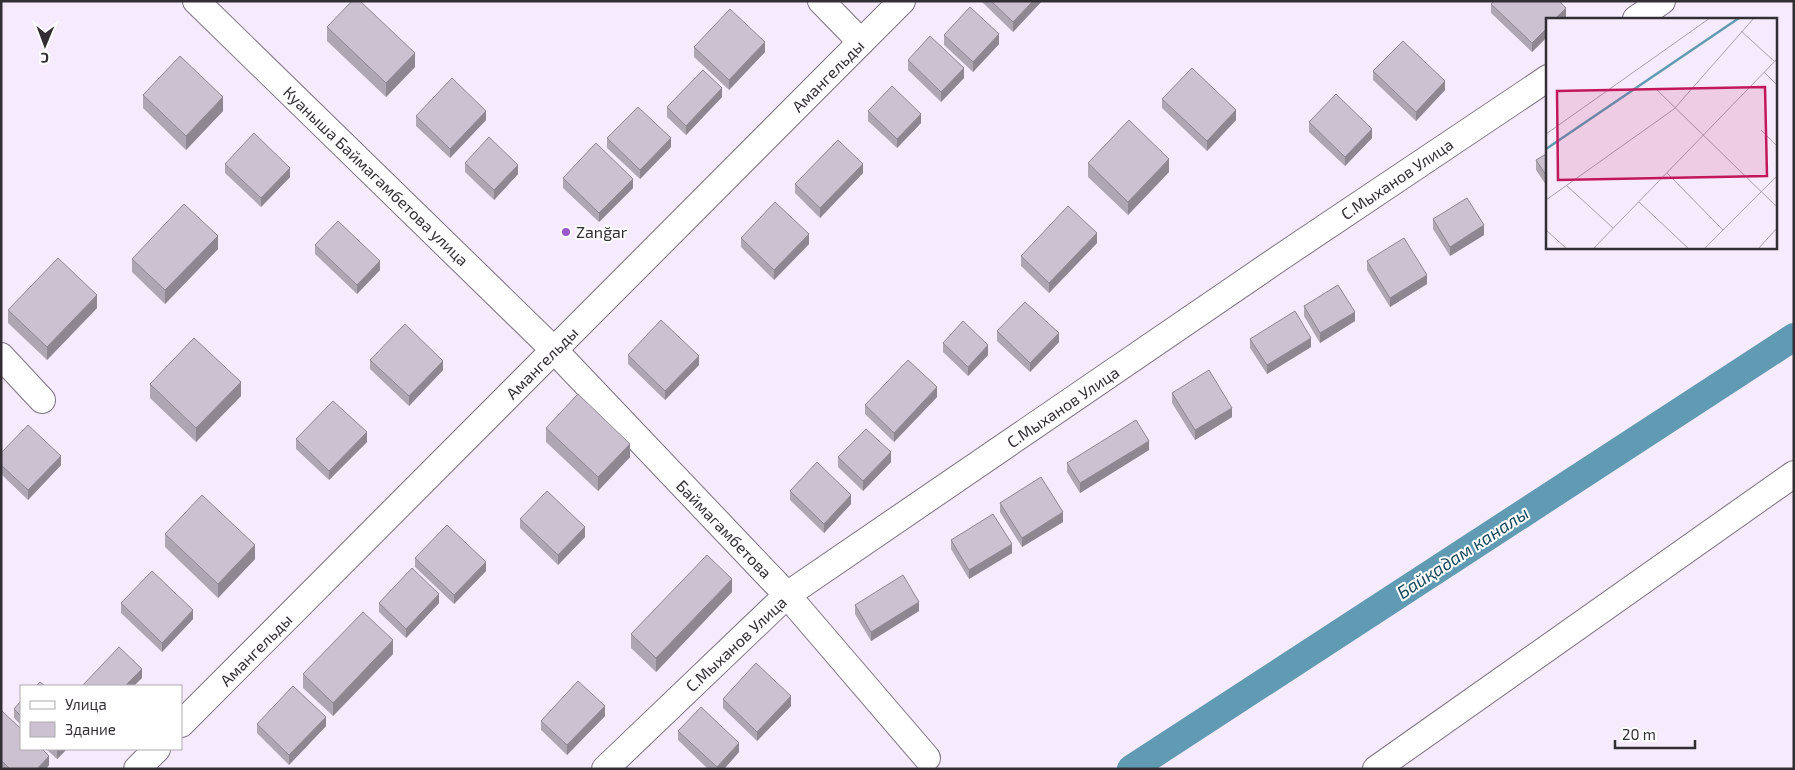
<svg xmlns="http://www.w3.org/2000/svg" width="1795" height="770" font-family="'Exo 2',sans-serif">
  <rect width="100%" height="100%" fill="#f6ebfc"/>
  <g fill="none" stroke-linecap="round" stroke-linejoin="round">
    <path stroke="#619bb3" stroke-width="28" d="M1131,769L1794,337"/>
    <g stroke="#7c7281" stroke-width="28">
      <g id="minor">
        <path d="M196,1L555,351L787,595L927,758"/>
        <path d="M821,1L861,42"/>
        <path d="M1636,19L1662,1"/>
        <path d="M1,356L42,400"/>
        <path d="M181,724L902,1"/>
        <path d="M137,769L157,749"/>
        <path d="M605,769L787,595L1284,255L1548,78"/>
        <path d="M1376,769L1794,474"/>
      </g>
    </g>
    <use href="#minor" stroke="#fff" stroke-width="26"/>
  </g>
  <g fill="#afa6b4">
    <path d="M981,1H1042L1013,32Z"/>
    <path d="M1491,4L1566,17L1564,19H1548V36L1532,52L1491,13Z"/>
    <path d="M327,27L415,67L386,97L327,41Z"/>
    <path d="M944,35L999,44L973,72L944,45Z"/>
    <path d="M694,47L765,52L729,90L694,57Z"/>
    <path d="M908,60L964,78L941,102L908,70Z"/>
    <path d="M1373,71L1445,90L1416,121L1373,80Z"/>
    <path d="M143,95L223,111L186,150L143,108Z"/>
    <path d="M722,97L686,135L667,117V107Z"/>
    <path d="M1162,99L1236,120L1207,151L1162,108Z"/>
    <path d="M868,111L921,123L897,148L868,121Z"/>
    <path d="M416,116L486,120L450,158L416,126Z"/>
    <path d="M1309,122L1372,138L1345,166L1309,132Z"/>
    <path d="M607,138L671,147L640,179L607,148Z"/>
    <path d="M1548,153V188L1536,170V160Z"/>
    <path d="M465,163L518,174L494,200L465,172Z"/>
    <path d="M1088,163L1169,172L1128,215L1088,177Z"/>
    <path d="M225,164L290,177L261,207L225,173Z"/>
    <path d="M863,173L820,218L795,193V184Z"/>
    <path d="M563,178L633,188L599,222L563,188Z"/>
    <path d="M1433,219L1484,235L1450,256L1433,229Z"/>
    <path d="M741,238L809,244L774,280L741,247Z"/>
    <path d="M1097,243L1049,293L1021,266V256Z"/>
    <path d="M315,245L380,270L357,294L315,254Z"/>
    <path d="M218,249L165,304L132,272V259Z"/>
    <path d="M1367,261L1427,284L1390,307L1367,270Z"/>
    <path d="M1304,306L1355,321L1320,343L1304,316Z"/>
    <path d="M97,308L47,360L8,323V310Z"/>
    <path d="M997,331L1059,342L1030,372L997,341Z"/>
    <path d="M1250,339L1311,347L1267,374L1250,348Z"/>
    <path d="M943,343L988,355L968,376L943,352Z"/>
    <path d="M628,355L699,365L665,400L628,364Z"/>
    <path d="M370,360L443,370L409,406L370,369Z"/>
    <path d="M150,384L241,396L196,442L150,398Z"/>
    <path d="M1172,393L1232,417L1195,440L1172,403Z"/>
    <path d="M937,397L894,442L865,414V405Z"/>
    <path d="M546,428L630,457L598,491L546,442Z"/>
    <path d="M296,439L367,442L329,480L296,449Z"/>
    <path d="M1149,450L1080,493L1067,472V463Z"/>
    <path d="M1,453L61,465L28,500L1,474Z"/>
    <path d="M838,457L891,462L863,491L838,467Z"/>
    <path d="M790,491L851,504L824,533L790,500Z"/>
    <path d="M1000,503L1063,522L1022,547L1000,512Z"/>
    <path d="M520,519L585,537L558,565L520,528Z"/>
    <path d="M165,534L255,559L218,598L165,547Z"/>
    <path d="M951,540L1012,553L969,579L951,549Z"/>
    <path d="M415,558L486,571L454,604L415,567Z"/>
    <path d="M732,592L656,672L631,648V634Z"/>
    <path d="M121,603L193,619L162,652L121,613Z"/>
    <path d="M379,603H439L406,638L379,612Z"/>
    <path d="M855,605L919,611L871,641L855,614Z"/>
    <path d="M393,654L333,716L303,688V674Z"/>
    <path d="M723,699L791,706L757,741L723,708Z"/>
    <path d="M21,701V725L14,718V709Z"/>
    <path d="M1,712L49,765L46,769H1Z"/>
    <path d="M605,716L567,755L541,730V721Z"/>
    <path d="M257,724L326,726L289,765L257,733Z"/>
    <path d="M678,731L739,752L724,769H708L678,740Z"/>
    <path d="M46,749H67L57,759Z"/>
  </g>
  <g fill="#8e8792">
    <path d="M1033,1H1042L1013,32V22Z"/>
    <path d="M1566,8V17L1564,19H1555Z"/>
    <path d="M1548,27V36L1532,52V43Z"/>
    <path d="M999,34V44L973,72V62Z"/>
    <path d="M765,42V52L729,90V80Z"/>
    <path d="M415,53V67L386,97V83Z"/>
    <path d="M964,68V78L941,102V92Z"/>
    <path d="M1445,81V90L1416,121V112Z"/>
    <path d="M722,88V97L686,135V126Z"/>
    <path d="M223,97V111L186,150V136Z"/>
    <path d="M1236,110V120L1207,151V141Z"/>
    <path d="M486,111V120L450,158V149Z"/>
    <path d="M921,114V123L897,148V139Z"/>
    <path d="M1372,129V138L1345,166V157Z"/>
    <path d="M671,138V147L640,179V170Z"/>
    <path d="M1169,159V172L1128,215V202Z"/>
    <path d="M863,164V173L820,218V208Z"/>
    <path d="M518,165V174L494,200V190Z"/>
    <path d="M290,168V177L261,207V198Z"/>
    <path d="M633,179V188L599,222V213Z"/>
    <path d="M1484,225V235L1450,256V247Z"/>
    <path d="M1097,233V243L1049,293V283Z"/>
    <path d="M809,234V244L774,280V270Z"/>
    <path d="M218,236V249L165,304V290Z"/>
    <path d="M380,261V270L357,294V285Z"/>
    <path d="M1427,275V284L1390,307V298Z"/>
    <path d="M97,295V308L47,360V347Z"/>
    <path d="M1355,312V321L1320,343V333Z"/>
    <path d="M1059,333V342L1030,372V363Z"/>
    <path d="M1311,338V347L1267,374V365Z"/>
    <path d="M988,345V355L968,376V367Z"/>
    <path d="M699,356V365L665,400V391Z"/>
    <path d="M443,361V370L409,406V396Z"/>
    <path d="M241,382V396L196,442V428Z"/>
    <path d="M937,387V397L894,442V433Z"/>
    <path d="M1232,408V417L1195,440V430Z"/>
    <path d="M367,432V442L329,480V471Z"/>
    <path d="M1149,441V450L1080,493V483Z"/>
    <path d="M630,444V457L598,491V477Z"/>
    <path d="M891,452V462L863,491V481Z"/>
    <path d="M61,456V465L28,500V490Z"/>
    <path d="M851,495V504L824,533V524Z"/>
    <path d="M1063,512V522L1022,547V538Z"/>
    <path d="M585,527V537L558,565V555Z"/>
    <path d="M1012,544V553L969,579V570Z"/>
    <path d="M255,545V559L218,598V584Z"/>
    <path d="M486,562V571L454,604V595Z"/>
    <path d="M732,579V592L656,672V658Z"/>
    <path d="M439,594V603L406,638V629Z"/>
    <path d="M919,602V611L871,641V632Z"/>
    <path d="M193,610V619L162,652V643Z"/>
    <path d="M393,640V654L333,716V703Z"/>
    <path d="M142,669V678L134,686H125Z"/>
    <path d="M791,696V706L757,741V732Z"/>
    <path d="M605,706V716L567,755V745Z"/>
    <path d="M326,717V726L289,765V755Z"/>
    <path d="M739,743V752L724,769H717V767Z"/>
    <path d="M58,749H67L57,759V750Z"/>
    <path d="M49,756V765L46,769H37Z"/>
  </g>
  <g fill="#cbc1d1" stroke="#8e8792">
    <path d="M352,1H360L415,53L386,83L327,27Z"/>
    <path d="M991,1H1033L1013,22Z"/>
    <path d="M1494,1H1559L1566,8L1555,19H1548V27L1532,43L1491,4Z"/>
    <path d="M970,7L999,34L973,62L944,35Z"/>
    <path d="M730,9L765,42L729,80L694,47Z"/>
    <path d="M930,36L964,68L941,92L908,60Z"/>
    <path d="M1403,41L1445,81L1416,112L1373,71Z"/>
    <path d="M180,56L223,97L186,136L143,95Z"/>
    <path d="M1192,68L1236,110L1207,141L1162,99Z"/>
    <path d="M703,70L722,88L686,126L667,107Z"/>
    <path d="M452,78L486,111L450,149L416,116Z"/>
    <path d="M892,86L921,114L897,139L868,111Z"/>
    <path d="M1336,94L1372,129L1345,157L1309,122Z"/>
    <path d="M638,107L671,138L640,170L607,138Z"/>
    <path d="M1129,120L1169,159L1128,202L1088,163Z"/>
    <path d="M254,133L290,168L261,198L225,164Z"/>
    <path d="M489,137L518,165L494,190L465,163Z"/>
    <path d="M838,140L863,164L820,208L795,184Z"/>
    <path d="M596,143L633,179L599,213L563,178Z"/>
    <path d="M1548,153V178L1536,160Z"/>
    <path d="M1467,198L1484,225L1450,247L1433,219Z"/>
    <path d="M775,202L809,234L774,270L741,238Z"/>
    <path d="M184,204L218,236L165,290L132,259Z"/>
    <path d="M1068,206L1097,233L1049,283L1021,256Z"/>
    <path d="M338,221L380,261L357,285L315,245Z"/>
    <path d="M1404,238L1427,275L1390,298L1367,261Z"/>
    <path d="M58,258L97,295L47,347L8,310Z"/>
    <path d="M1338,285L1355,312L1320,333L1304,306Z"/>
    <path d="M1025,302L1059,333L1030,363L997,331Z"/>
    <path d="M1295,311L1311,338L1267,365L1250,339Z"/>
    <path d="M661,320L699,356L665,391L628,355Z"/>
    <path d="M963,321L988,345L968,367L943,343Z"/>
    <path d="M405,324L443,361L409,396L370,360Z"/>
    <path d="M194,338L241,382L196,428L150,384Z"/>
    <path d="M908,360L937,387L894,433L865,405Z"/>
    <path d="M1209,370L1232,408L1195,430L1172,393Z"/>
    <path d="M578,394L630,444L598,477L546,428Z"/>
    <path d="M333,401L367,432L329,471L296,439Z"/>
    <path d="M1136,420L1149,441L1080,483L1067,463Z"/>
    <path d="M28,425L61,456L28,490L1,465V453Z"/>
    <path d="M866,429L891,452L863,481L838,457Z"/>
    <path d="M817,462L851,495L824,524L790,491Z"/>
    <path d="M1041,477L1063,512L1022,538L1000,503Z"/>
    <path d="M547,491L585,527L558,555L520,519Z"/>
    <path d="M202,495L255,545L218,584L165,534Z"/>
    <path d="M993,514L1012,544L969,570L951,540Z"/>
    <path d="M447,525L486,562L454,595L415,558Z"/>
    <path d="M707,555L732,579L656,658L631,634Z"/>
    <path d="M412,568L439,594L406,629L379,603Z"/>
    <path d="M152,571L193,610L162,643L121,603Z"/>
    <path d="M903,575L919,602L871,632L855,605Z"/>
    <path d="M363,612L393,640L333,703L303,674Z"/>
    <path d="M119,647L142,669L125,686H82Z"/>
    <path d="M756,663L791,696L757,732L723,699Z"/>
    <path d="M578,681L605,706L567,745L541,721Z"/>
    <path d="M40,682L45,686H36Z"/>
    <path d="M293,686L326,717L289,755L257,724Z"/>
    <path d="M21,701V716L14,709Z"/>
    <path d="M701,707L739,743L717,767L678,731Z"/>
    <path d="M2,711L21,729V749H42L49,756L37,769H10L1,760V712Z"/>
  </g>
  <circle fill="#9a56ca" stroke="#fff" stroke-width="2" cx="566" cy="232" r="5"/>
  <g text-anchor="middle" stroke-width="4" stroke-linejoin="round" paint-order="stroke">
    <g font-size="16" fill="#322e34" stroke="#fff">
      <text transform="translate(828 76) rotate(-45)" y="6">Амангельды</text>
      <text transform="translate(376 176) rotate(44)" y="6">Куаныша Баймагамбетова улица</text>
      <text transform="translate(1397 179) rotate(-34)" y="6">С.Мыханов Улица</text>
      <text transform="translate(542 363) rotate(-45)" y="6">Амангельды</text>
      <text transform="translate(1063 407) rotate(-34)" y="6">С.Мыханов Улица</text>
      <text transform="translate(724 529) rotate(46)" y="6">Баймагамбетова</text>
      <text transform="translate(736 644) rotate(-43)" y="6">С.Мыханов Улица</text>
      <text transform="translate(256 650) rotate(-45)" y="6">Амангельды</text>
    </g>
    <g font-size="16" fill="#322e34" stroke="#fff" text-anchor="start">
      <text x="576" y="238">Zanğar</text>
    </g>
    <g font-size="18" font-style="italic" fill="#19495c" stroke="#fff">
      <text transform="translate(1463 553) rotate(-33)" y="6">Байқадам каналы</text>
    </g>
  </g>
  <g transform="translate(1546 18)">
    <rect width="231" height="231" fill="#f6ebfc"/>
    <path fill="none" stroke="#619bb3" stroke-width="2.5" d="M0,131L193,0"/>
    <path fill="none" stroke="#a89fac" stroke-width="1" d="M195,13L228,43M218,54L232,68M111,72L232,190M215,112L232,129M0,116L164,0M121,155L177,212M20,167L67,210M0,182L128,91L208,0M93,184L143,231M0,212L21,231M47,231L232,40M158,231L232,157M212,231L232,209"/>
    <path fill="#c2185b" fill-opacity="0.15" stroke="#c2185b" stroke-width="2.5" d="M219,69L221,158L12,162L11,73Z"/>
    <rect width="231" height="231" fill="none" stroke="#322e34" stroke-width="2.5"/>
  </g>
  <rect width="1795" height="770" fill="none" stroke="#322e34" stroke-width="5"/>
  <rect x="20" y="685" width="162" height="65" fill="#ffffff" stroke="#adabae"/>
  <rect x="30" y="701" width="25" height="8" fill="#ffffff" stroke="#adabae"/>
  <text x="65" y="710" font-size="15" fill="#322e34">Улица</text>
  <rect x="30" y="722" width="25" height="15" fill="#cbc1d1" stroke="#adabae"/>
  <text x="65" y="735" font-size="15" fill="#322e34">Здание</text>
  <g transform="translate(45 45) rotate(181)" stroke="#ffffff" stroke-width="4" paint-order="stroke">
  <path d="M0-4L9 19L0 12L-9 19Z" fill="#322e34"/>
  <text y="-8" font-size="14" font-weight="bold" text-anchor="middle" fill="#322e34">С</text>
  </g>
  <path d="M1615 740v8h80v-8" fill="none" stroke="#322e34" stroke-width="2.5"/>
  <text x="1622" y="740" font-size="15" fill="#322e34" stroke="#ffffff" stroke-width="4" paint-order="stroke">20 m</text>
</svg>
